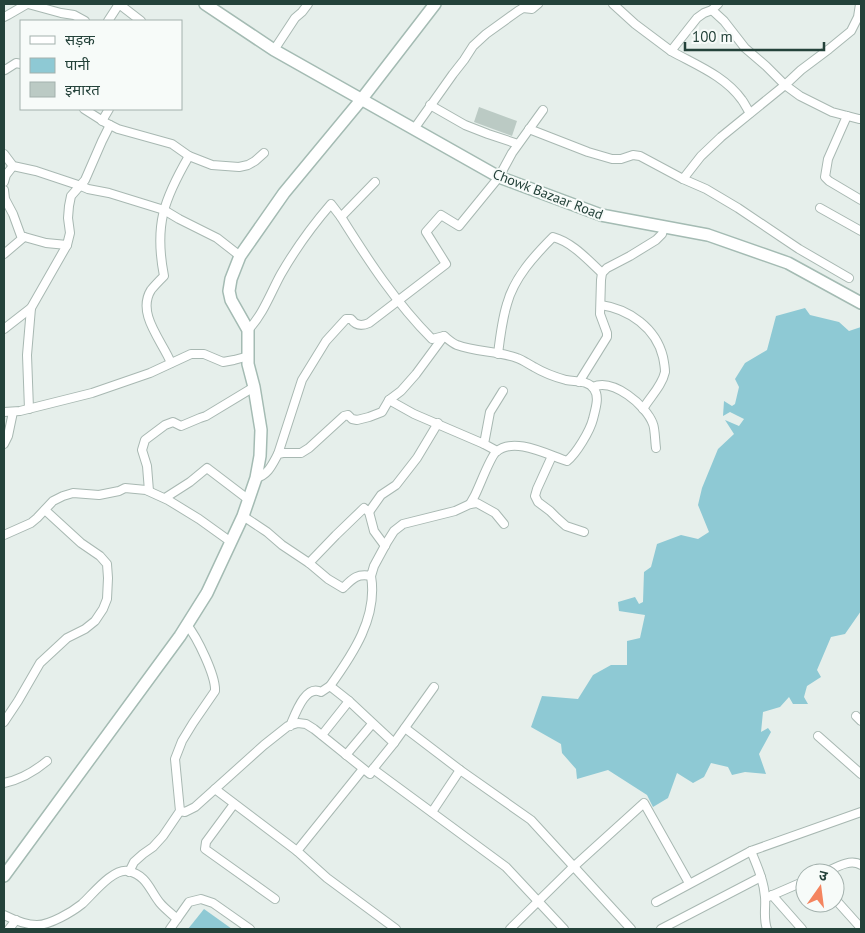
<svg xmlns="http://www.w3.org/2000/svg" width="865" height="933" font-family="'PT Sans','Noto Sans Devanagari',sans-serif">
  <rect width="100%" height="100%" fill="#e6efeb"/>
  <g fill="#8ec9d4">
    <path d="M805,308L810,315L839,322L849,331L861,327V611L845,634L831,637L817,670L821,677L807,686L804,697L808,704H793L789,697L780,707L763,712L761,732L768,728L771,732L759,754L766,774L745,772L732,775L728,767L711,763L704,777L693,783L677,773L668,798L653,807L647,795L608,770L577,779L576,769L562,753L561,744L531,727L542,696L578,699L593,675L611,665H627V641L640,638L645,615L619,611L618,602L635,597L639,604L643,602L644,572L651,567L657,544L681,535L698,539L709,532L698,505L702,488L718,449L734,434L725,420L739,426L744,419L730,412L723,416L724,401L732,406L735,404L739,387L735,379L745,363L767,350L776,316Z"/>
    <path d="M204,909L232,929H188Z"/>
  </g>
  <path fill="#bbcac4" d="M479,107L517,121L512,136L474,122Z"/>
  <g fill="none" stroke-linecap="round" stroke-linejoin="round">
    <g stroke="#a8b8b2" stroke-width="10">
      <g id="street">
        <path d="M28,4L61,13L74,15L85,21"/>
        <path d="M119,4L141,21"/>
        <path d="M613,4L635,24L671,51"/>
        <path d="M718,4L712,10L724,21L745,48L766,66L785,85L800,96L832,112L859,119H861"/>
        <path d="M712,10L704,13L697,18L671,51C696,65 725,76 742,100C745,104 747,109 750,113"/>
        <path d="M4,17L8,15L27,4"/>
        <path d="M108,21L119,4"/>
        <path d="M274,50L295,18L302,12L308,4"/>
        <path d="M4,69L5,70L16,63L21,64"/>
        <path d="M430,105L465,125L488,134L518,144"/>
        <path d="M84,109L106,123L118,129L172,144L189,156L212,165L239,167L248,165L255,161L264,153"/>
        <path d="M847,116L828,159L825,177L829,181L861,200"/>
        <path d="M102,121L109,109"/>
        <path d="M414,129L453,74L464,60L473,46L486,34L518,11L523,8L532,9L538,4"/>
        <path d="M529,129L588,152L612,159H621L633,155L640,156L683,179L706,189L738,208L799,249L849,278"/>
        <path d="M4,154L13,166L36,171L81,186L88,189L109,193L164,210L179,219L217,238L240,256"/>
        <path d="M683,179L701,156L721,137L785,85L801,70L829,49L851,31L858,17L860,4"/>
        <path d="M4,182L6,175L13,166"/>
        <path d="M4,190L5,199L13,214L21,236L46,243L67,245"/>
        <path d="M820,208L861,231"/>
        <path d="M341,217C368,260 396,303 432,339L444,336C448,339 452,343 457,345C476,352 498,351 517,358C523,360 528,364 534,367C544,373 555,377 566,380C576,382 588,380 594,389C600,397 595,410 593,419C590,431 576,454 567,461C548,455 514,436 496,452C490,457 479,488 474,497L470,504"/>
        <path d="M4,254L24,237"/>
        <path d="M601,305C629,309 656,328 663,357C664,362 665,367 665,372C662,386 650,397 643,409"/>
        <path d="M4,329L31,308L67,245L70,233L68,218L69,206L71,196L85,180L102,141L110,125"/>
        <path d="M248,330C263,315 271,292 281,274C296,248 312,226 331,204L341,217L375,182"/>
        <path d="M498,354C500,337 502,320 507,304C514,278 534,256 553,237C572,242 588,260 602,273"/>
        <path d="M171,363C163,342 136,314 151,290C155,285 160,280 164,276C154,225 164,199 189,156"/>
        <path d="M579,382L607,337V333L600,314L601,280L602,273L607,268L630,256L656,240L662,234L664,227"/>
        <path d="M593,387C613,378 646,405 653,424C655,429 655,441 656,448"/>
        <path d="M389,400L414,414L484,444"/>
        <path d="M29,409L27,355L31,308"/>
        <path d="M4,412L20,411L92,393L150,373L191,354H204L223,362L234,360L249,356"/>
        <path d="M4,444L8,436L13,412"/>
        <path d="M497,451L484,444L490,412L503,391"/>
        <path d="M278,454L302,380L326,341L346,319H351C356,326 362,326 369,323L446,264L426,232L441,215L459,226L499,177L512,153L543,110"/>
        <path d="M552,456L537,489L535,496L538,502L550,511L557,518L566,526L584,532"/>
        <path d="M256,478C268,475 272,465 278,454L283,453H301L309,448L344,416L348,415L352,419L357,420L369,417L382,412L389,400L401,391L416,374L444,336"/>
        <path d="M149,491L147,466L142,450L145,440L165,425L173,422L181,426L200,418L206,416L254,387"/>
        <path d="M165,498L190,482L207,468L249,500"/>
        <path d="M369,512L374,531L385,546"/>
        <path d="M243,516L267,532L282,545L309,563L328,579L343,588C352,579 357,573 371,576L374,566L387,542L394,531L403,524L455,511L470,504L477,503L495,513L504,524"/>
        <path d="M4,535L31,523L37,518L53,501L63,496L73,493L99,495L119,491L125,488L146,490L168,500L199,519L231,542"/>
        <path d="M309,563L336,535L364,508L369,512L381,495L396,485L417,458L438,423"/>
        <path d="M371,576C378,617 353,654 330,686L349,701L394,743L373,769L506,867L564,929"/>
        <path d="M856,716L861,721"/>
        <path d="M4,722L18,701L40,663L67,638L85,629L95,621L103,609L107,599L108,578L107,564L100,556L81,543L45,510"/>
        <path d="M290,726C295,715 305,684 321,692L330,686"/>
        <path d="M405,728L460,770L531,820L631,929"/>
        <path d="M322,735L349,701"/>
        <path d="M818,736L861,774"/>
        <path d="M394,743L434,687"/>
        <path d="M346,755L372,724"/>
        <path d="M363,769L297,851L327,878L396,929"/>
        <path d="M4,783C19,780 35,771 47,761"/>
        <path d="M215,789L297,851"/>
        <path d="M234,804L206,842L205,849L275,899"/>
        <path d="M180,811L185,812L195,807L264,745L288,726L298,723L306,724L314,729L370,774L373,769"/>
        <path d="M432,812L460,770"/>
        <path d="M751,851C757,866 764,881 765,897C766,908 763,918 767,929"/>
        <path d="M129,872L134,862L143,854L153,847L163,836L180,811L175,759L182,741L193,723L215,691C216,676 197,637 187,625"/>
        <path d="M824,873C835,868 850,858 861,865"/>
        <path d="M772,895L802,929"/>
        <path d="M768,897L805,881"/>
        <path d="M835,899L861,928"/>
        <path d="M656,902L751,851L861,812"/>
        <path d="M4,915C14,920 26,925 37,925C50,925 72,912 82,904C93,894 113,868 128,871C147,875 150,891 160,903C165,909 172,914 177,919L189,902L201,899L213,903L250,929"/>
        <path d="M9,929L16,920"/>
        <path d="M170,929L177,919"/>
        <path d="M510,929L570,870L644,803L689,883"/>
        <path d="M661,929L761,877"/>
      </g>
    </g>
    <g stroke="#a4bbb3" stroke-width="14">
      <g id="secondary">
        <path d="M205,4L274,50L499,177L601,215L708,235L788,263L861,303"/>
        <path d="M4,876L180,636L207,593L243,516L256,478L260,456L261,430L254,387L248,364V330L231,300L229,291L231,279L240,256L284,193L361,100L435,4"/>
      </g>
    </g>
    <use href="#street" stroke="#fff" stroke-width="8"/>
    <use href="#secondary" stroke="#fff" stroke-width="11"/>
  </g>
  <g text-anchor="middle" stroke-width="4" stroke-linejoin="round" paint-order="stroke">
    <g font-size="14" fill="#24423a" stroke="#f7fbf9">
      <text transform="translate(548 194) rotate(21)" y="5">Chowk Bazaar Road</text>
    </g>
  </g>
  <rect width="865" height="933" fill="none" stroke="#24423a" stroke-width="10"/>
  <rect x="20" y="20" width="162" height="90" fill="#f7fbf9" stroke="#a3b1ad"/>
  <rect x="30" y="36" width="25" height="8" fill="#ffffff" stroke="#a3b1ad"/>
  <text x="65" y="45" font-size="15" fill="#24423a">सड़क</text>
  <rect x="30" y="58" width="25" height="15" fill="#8ec9d4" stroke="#a3b1ad"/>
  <text x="65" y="70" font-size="15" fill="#24423a">पानी</text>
  <rect x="30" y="82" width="25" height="15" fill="#bbcac4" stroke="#a3b1ad"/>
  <text x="65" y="95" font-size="15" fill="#24423a">इमारत</text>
  <g transform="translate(820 888) rotate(14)"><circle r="24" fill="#f7fbf9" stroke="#a3b1ad"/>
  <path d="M0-4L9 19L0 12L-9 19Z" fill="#f4845f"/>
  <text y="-8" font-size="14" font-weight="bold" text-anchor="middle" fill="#24423a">उ</text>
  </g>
  <path d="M685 42v8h139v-8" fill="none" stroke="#24423a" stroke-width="2.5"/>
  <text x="692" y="42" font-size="15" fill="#24423a" stroke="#f7fbf9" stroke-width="4" paint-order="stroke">100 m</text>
</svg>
